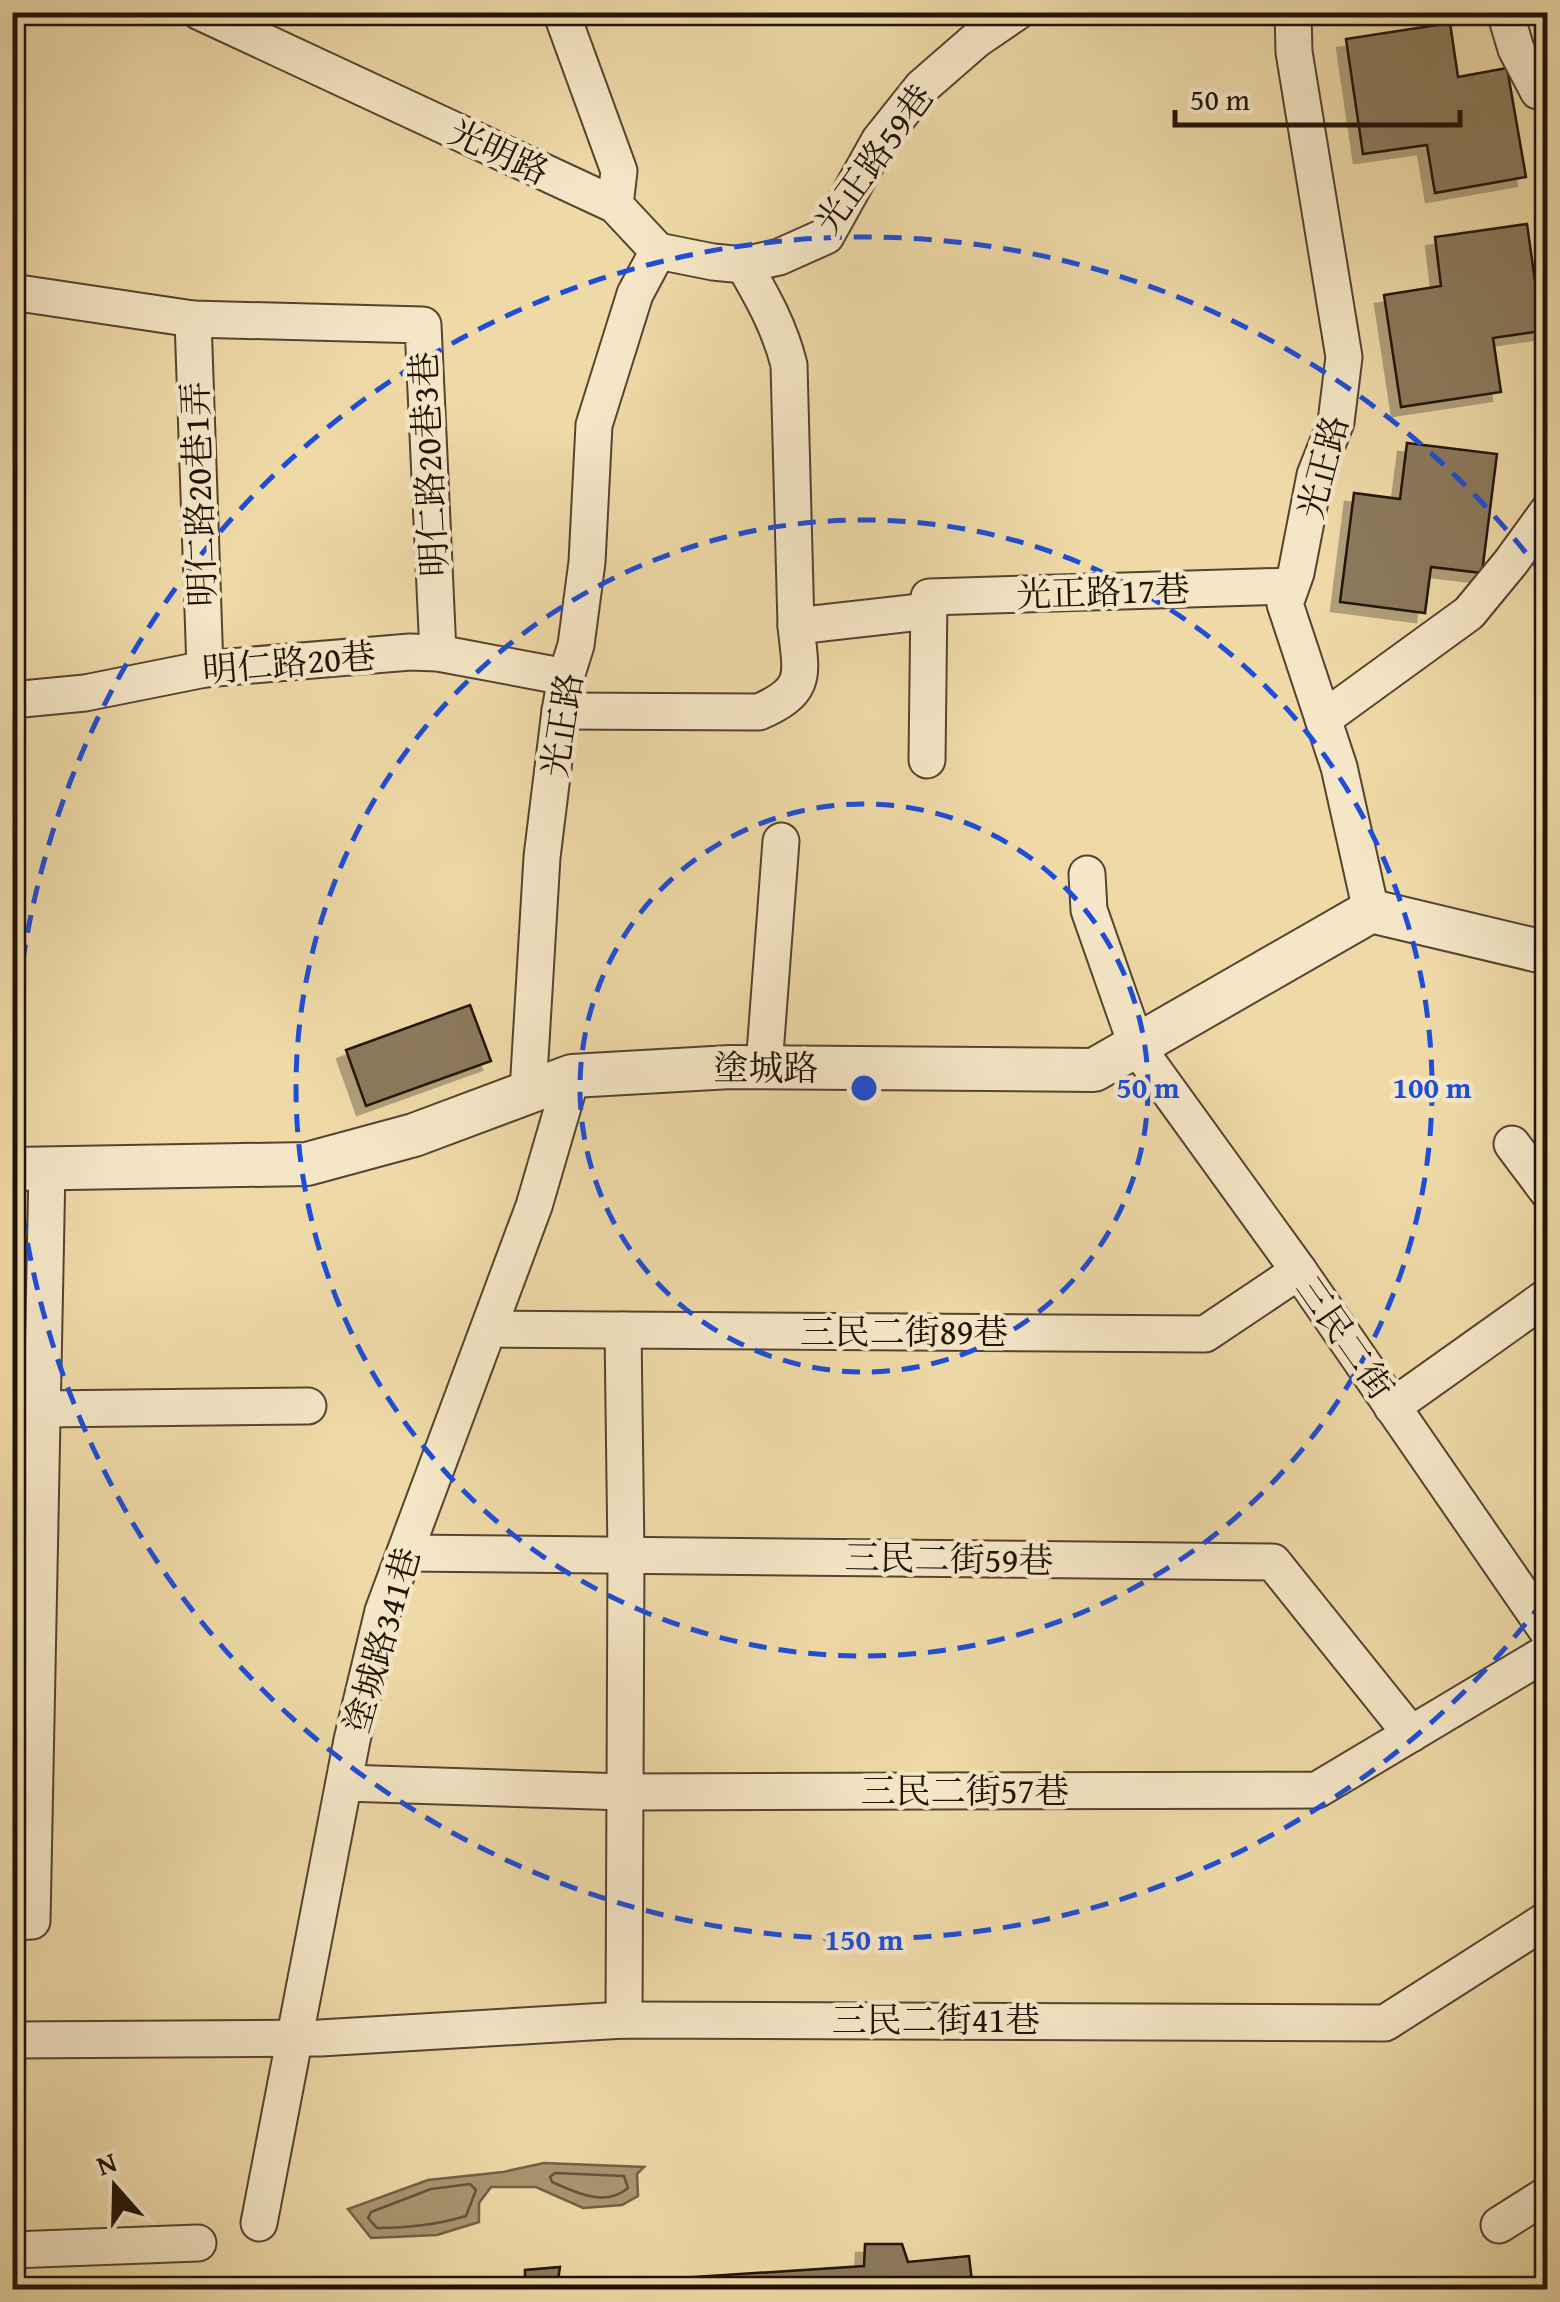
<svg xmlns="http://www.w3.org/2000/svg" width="1560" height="2302" font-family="'Gentium Book Plus','Noto Serif TC',serif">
  <defs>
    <filter id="shadow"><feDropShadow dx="-9" dy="9" stdDeviation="0" flood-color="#0004"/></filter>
  </defs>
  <rect width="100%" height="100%" fill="#eed9a7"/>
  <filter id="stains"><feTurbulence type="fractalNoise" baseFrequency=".002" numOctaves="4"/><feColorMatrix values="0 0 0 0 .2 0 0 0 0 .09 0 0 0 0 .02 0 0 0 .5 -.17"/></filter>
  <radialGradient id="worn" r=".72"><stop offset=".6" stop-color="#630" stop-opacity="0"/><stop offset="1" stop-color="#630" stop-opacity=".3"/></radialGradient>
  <path fill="#a89671" stroke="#726247" stroke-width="2.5" d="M544,2163L644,2167L637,2174L638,2196L622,2205L583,2208L536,2187H491L479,2203V2222L437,2235L371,2238L348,2209L428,2180L503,2172Z"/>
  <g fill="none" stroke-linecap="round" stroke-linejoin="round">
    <g stroke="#64543c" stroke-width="2.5">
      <path d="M555,2173L624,2176L628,2188C605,2208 575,2192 552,2182L550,2177Z"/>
      <path d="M470,2184L476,2190L466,2216C436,2225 408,2228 377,2228L368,2218L371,2212L431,2189Z"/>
    </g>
  </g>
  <g fill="#8b7a5b" stroke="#201308" stroke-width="2.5" filter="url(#shadow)">
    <path d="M1450,23L1458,77L1507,68L1526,177L1435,193L1427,145L1363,154L1346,39Z"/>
    <path d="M1527,224L1542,331L1493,338L1501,392L1401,407L1384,295L1441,286L1435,237Z"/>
    <path d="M1407,443L1497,454L1482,573L1431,567L1425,613L1340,602L1354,493L1400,499Z"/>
    <path d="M470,1005L491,1061L366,1106L346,1050Z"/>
    <path d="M865,2244H902L908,2262L969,2256L973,2290H503L525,2288V2270L560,2267L557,2286L864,2266Z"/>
  </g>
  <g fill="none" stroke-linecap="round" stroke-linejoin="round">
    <g stroke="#544430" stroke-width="39">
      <g id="minor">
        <path d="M200,12L615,205L658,251L713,262L744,265L779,257L826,236L879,141L922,87L976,40L1017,12"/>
        <path d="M561,12L619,171L615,205"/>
        <path d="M1293,12L1294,52L1344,357L1336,422L1315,475L1296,573L1285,604L1339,767L1371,911"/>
        <path d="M1505,12L1516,49L1538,91L1548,92"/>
        <path d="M12,292L193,319L423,325L438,653"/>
        <path d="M193,319L205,669"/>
        <path d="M796,626L929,611"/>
        <path d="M12,700L85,693L205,669L410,652L438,653L566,677"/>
        <path d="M560,711L759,712C809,690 801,675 796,626L789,365C780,328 763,298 744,265"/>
        <path d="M1323,719L1469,613L1511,562L1548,511"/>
        <path d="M927,760L929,597L1291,586"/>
        <path d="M1087,874L1089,910L1137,1047L1299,1271L1548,1632"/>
        <path d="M764,1067L781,841"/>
        <path d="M528,1092L542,857L560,711L566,677L576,645L587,562L594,425L635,294L658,251"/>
        <path d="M1512,1144L1548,1192"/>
        <path d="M489,1329L1205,1334L1299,1271"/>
        <path d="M623,1330L626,1555L624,2020"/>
        <path d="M1392,1407L1548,1296"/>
        <path d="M42,1409L308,1406"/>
        <path d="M405,1553L1273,1562L1411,1734"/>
        <path d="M344,1783L625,1792L1317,1790L1548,1652"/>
        <path d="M12,1922L32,1921L47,1168"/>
        <path d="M12,2040L320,2038L624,2020L1385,2023L1548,1919"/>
        <path d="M259,2223L352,1740L383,1611L534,1206L572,1076"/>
        <path d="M1499,2225L1548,2194"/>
        <path d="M12,2250L198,2243"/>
      </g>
    </g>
    <g stroke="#544430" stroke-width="46">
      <path id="tertiary" d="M12,1169L307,1164L414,1135L572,1076L731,1067L1094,1070L1371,911L1548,953"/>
    </g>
    <use href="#minor" stroke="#f4e6c6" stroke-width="35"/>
    <use href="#tertiary" stroke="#f4e6c6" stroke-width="42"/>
  </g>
  <g fill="none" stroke="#1d4ed8" stroke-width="5" stroke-dasharray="18 12">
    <circle cx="864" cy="1088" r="284"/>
    <circle cx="864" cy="1088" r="568"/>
    <path d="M1544 1600A851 851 0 1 1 1544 576"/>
  </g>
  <g text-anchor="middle" stroke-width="9" stroke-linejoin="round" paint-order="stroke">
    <g font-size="35" fill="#201308" stroke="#f4e6c6">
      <text transform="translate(499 152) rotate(25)" y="12">光明路</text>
      <text transform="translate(874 159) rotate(-54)" y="12">光正路59巷</text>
      <text transform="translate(429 464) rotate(-93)" y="12">明仁路20巷3巷</text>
      <text transform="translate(1323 467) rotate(-75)" y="12">光正路</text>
      <text transform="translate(199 494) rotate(-92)" y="12">明仁路20巷1弄</text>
      <text transform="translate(1103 592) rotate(-2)" y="12">光正路17巷</text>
      <text transform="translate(289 663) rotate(-5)" y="12">明仁路20巷</text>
      <text transform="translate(562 725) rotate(-81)" y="12">光正路</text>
      <text x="766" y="1080">塗城路</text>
      <text x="904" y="1344">三民二街89巷</text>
      <text transform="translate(1345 1338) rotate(55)" y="12">三民二街</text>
      <text transform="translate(949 1559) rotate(1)" y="12">三民二街59巷</text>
      <text transform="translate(382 1640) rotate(-74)" y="12">塗城路341巷</text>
      <text x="965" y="1803">三民二街57巷</text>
      <text x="936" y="2032">三民二街41巷</text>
    </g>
  </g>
  <circle cx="864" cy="1088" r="15" fill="#1d4ed8" stroke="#f4e6c6" stroke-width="5"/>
  <g font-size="30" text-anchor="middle" font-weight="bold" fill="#1d4ed8" stroke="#f4e6c6" stroke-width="9" stroke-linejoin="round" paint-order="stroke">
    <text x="1148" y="1098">50 m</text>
    <text x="1432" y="1098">100 m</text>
    <text x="864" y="1950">150 m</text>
  </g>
  <rect width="1560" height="2302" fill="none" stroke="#eed9a7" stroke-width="50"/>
  <rect x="15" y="15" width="1530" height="2272" fill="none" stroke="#201308" stroke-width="5"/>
  <rect x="25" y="25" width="1510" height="2252" fill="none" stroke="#201308" stroke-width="2.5"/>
  <g transform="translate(115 2187) rotate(340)" stroke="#f4e6c6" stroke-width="8" paint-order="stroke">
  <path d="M0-8L18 38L0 25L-18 38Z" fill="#201308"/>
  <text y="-15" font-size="28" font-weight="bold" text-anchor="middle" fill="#201308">N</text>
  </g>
  <path d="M1175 110v15h285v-15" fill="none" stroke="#201308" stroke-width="5"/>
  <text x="1190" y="110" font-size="30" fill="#201308" stroke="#f4e6c6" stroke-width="8" paint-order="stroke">50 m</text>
  <rect width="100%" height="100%" filter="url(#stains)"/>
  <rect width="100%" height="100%" fill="url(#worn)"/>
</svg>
